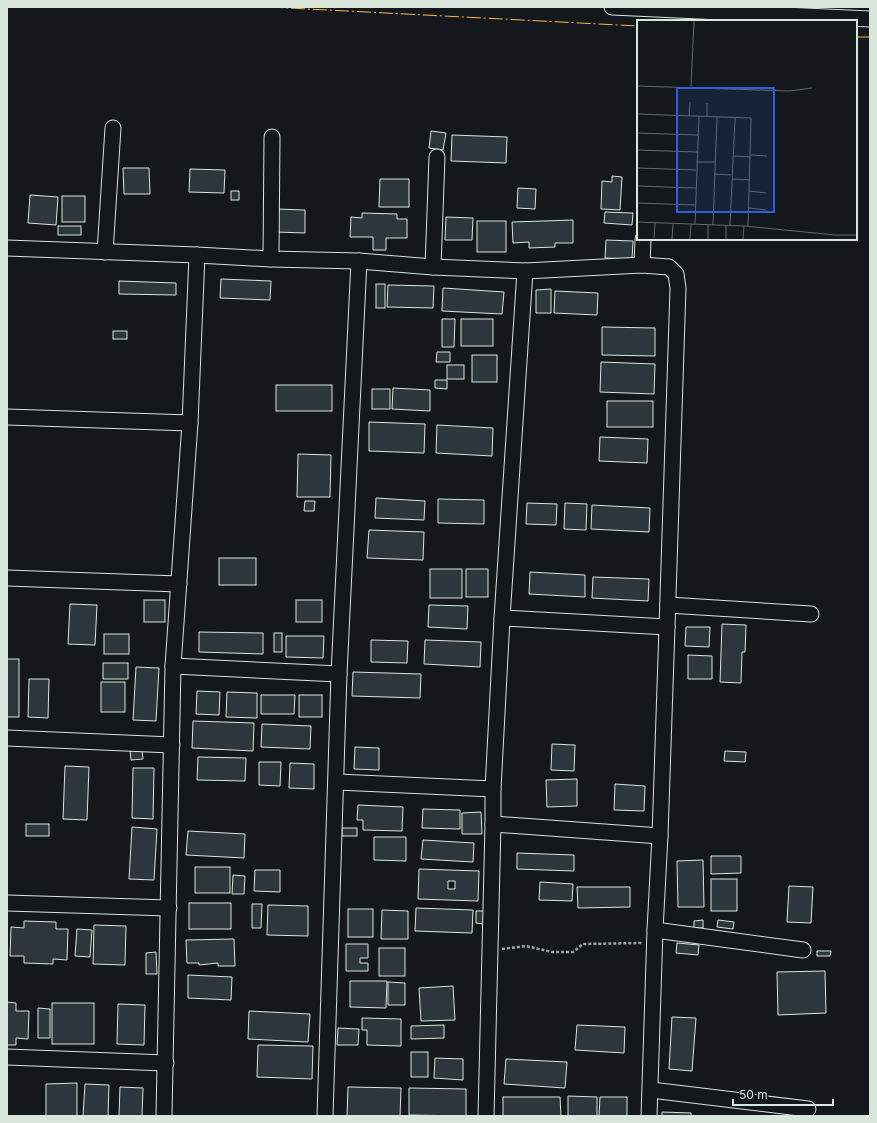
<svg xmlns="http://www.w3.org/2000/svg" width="877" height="1123" font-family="Inter,sans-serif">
  <rect width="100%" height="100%" fill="#14181c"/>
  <g fill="#2c363c" stroke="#d8e6dc" fill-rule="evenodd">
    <path d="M431,131L446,133L443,150L429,148Z"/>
    <path d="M452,135L507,137L506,163L451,161Z"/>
    <path d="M123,168H149L150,194H124Z"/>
    <path d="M190,169L225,170L224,193L189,192Z"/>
    <path d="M612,176L622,177L620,210L601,209L602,181L612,182Z"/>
    <path d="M380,179H409V207H379Z"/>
    <path d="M518,188L536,189L535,209L517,208Z"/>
    <rect x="231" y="191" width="8" height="9"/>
    <path d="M30,195L58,197L56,225L28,223Z"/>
    <rect x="62" y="196" width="23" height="26"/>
    <path d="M277,209L305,210V233L276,232Z"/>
    <path d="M605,212L633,213L632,225L604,223Z"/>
    <path d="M362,213L397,214V219H407V238H386V250H373V237H350L351,217L362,218Z"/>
    <path d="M446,217L473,218L472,240H445Z"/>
    <path d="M573,220V243H555V247L529,248V242L513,243L512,222Z"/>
    <rect x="477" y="221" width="29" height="31"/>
    <rect x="58" y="226" width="23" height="9"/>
    <path d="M606,240L633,241L632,259L605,258Z"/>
    <path d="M221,279L271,281L270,300L220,298Z"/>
    <path d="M119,281L176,283V295L119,294Z"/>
    <rect x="376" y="284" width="9" height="24"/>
    <path d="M388,285L434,286L433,308L387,307Z"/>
    <path d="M443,288L504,292L502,314L442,311Z"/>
    <path d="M551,289V313H536V290Z"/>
    <path d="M555,291L598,293L597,315L554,313Z"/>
    <path d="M442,319H455L454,347H442Z"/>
    <rect x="461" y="319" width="32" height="27"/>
    <path d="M602,327L655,328V356L602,355Z"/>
    <rect x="113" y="331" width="14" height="8"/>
    <path d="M437,352H450V362H436Z"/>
    <rect x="472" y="355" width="25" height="27"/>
    <path d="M601,362L655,364L654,394L600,392Z"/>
    <rect x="447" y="365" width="17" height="14"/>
    <path d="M435,380H447V389L435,388Z"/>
    <rect x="276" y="385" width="56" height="26"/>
    <path d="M393,388L430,390V411L392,409Z"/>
    <rect x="372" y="389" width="18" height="20"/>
    <rect x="607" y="401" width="46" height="26"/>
    <path d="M369,422L425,424L424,453L369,451Z"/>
    <path d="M437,425L493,428L492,456L436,453Z"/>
    <path d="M600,437L648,439L647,463L599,461Z"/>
    <path d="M298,454L331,455L330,497H297Z"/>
    <path d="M376,498L425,501L424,520L375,518Z"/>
    <path d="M438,499L484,500V524L438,523Z"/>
    <path d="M305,501H315L314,511H304Z"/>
    <path d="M527,503L557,504L556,525L526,524Z"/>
    <path d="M565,503L587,504L586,530L564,529Z"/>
    <path d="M592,505L650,508L649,532L591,529Z"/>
    <path d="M369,530L424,532L423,560L367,558Z"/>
    <rect x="219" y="558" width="37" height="27"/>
    <rect x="430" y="569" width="32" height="29"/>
    <rect x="466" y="569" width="22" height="28"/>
    <path d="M530,572L585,575V597L529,594Z"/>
    <path d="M593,577L649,579L648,601L592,598Z"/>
    <rect x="144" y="600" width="21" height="22"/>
    <rect x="296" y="600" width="26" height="22"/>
    <path d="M70,604L97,605L95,645L68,644Z"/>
    <path d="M429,605L468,606L467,629L428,627Z"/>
    <path d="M722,624L746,625L745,652H742L741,683L720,682Z"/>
    <path d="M686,627H710L709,647L685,646Z"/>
    <path d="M199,632L263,633V654L199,652Z"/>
    <rect x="274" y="633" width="8" height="19"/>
    <rect x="104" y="634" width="25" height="20"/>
    <path d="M286,636H324L323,658L286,657Z"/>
    <path d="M371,640L408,641L407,663L371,662Z"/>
    <path d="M425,640L481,642L480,667L424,664Z"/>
    <path d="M688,655L712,656V679H688Z"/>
    <rect x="7" y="659" width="12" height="58"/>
    <rect x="103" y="663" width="25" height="16"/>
    <path d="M136,667L159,668L156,721L133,720Z"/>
    <path d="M353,672L421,674L420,698L352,696Z"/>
    <path d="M29,679H49L48,718L28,717Z"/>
    <rect x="101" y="682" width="24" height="30"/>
    <path d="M197,691L220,692L219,715L196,714Z"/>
    <path d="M227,692L257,693V718L226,717Z"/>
    <path d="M261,695H295L294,714H261Z"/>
    <rect x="299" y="695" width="23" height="22"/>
    <path d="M193,721L254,723L253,751L192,748Z"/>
    <path d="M262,724L311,726L310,749L261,747Z"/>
    <path d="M552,744L575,745L574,771L551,770Z"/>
    <path d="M355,747L379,748V770L354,769Z"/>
    <path d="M142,749L143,759L131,760L130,750Z"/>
    <path d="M725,751L746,752L745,762L724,761Z"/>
    <path d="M198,757L246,758L245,781L197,780Z"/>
    <path d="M259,762H281L280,786L259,785Z"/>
    <path d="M290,763L314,764V789L289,788Z"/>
    <path d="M65,766L89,767L87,820L63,819Z"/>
    <path d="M133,768H154L153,819L132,818Z"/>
    <path d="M577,779V806L547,807L546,780Z"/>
    <path d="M615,784L645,786L644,811L614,810Z"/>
    <path d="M358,805L403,807L402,831L363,830V820H357Z"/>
    <path d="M423,809L460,810V829L422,828Z"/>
    <path d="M481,812L482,834H462V813Z"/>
    <rect x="26" y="824" width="23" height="12"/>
    <path d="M132,827L157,829L154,880L129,879Z"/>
    <rect x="342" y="828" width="15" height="8"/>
    <path d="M188,831L245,834L244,858L186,855Z"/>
    <path d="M374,837H406V861L374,860Z"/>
    <path d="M423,840L474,843L473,862L421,859Z"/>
    <path d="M517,853L574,855V871L517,869Z"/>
    <path d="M711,856H741V873L711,874Z"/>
    <path d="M703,860L704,907H678L677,861Z"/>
    <rect x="195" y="867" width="35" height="26"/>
    <path d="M419,869L479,871L478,901L418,899ZM448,881H455V889H448Z"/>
    <path d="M255,870H280V892L254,891Z"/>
    <path d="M233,875L245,876L244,894H232Z"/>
    <rect x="711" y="879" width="26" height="32"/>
    <path d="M540,882L573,884L572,901L539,900Z"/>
    <path d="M789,886L813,887L811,923L787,922Z"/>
    <path d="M577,887H630V907L578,908Z"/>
    <rect x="189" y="903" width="42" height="26"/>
    <path d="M252,904H262L261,928H252Z"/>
    <path d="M268,905L308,906V936L267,935Z"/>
    <path d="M416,908L473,910L472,933L415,931Z"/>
    <rect x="348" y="909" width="25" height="28"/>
    <path d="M382,910L408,911V939H381Z"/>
    <path d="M476,911H484V924L476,923Z"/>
    <path d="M703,920V928H694V921Z"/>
    <path d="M718,920L734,922L733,929L717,927Z"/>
    <path d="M24,921L56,922V929H68L67,960L53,959V964L24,963V956H10L11,927L24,928Z"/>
    <path d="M94,925L126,926L125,965L93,964Z"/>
    <path d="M77,929L92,930L90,957L75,956Z"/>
    <path d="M234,939L235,966H218V963L199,965V963H187L186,940Z"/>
    <path d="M677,943L699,945L698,955L676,953Z"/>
    <path d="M346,944H368V958H360V963H368V971H346Z"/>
    <rect x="379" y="948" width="26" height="28"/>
    <path d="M817,951H831L830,956H817Z"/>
    <path d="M156,952L157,974H146V953Z"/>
    <path d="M825,971L826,1013L778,1015L777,972Z"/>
    <path d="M188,975L232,977L231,1000L188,998Z"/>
    <path d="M350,981H387L386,1008L350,1007Z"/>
    <path d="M388,982L405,983V1005H388Z"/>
    <path d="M453,986L455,1020L421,1021L419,988Z"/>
    <path d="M7,1002L16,1003V1011H29L28,1039L16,1038V1045H7Z"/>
    <rect x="52" y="1003" width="42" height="41"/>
    <path d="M118,1004L145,1005L144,1045L117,1044Z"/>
    <path d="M38,1008L50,1009V1038H38Z"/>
    <path d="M249,1011L310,1014L308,1042L248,1039Z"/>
    <path d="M672,1017L696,1018L692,1071L669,1069Z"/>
    <path d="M362,1018L401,1019V1046L367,1045V1030H362Z"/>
    <path d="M444,1025V1038L411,1039V1026Z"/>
    <path d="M577,1025L625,1027L624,1053L575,1050Z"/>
    <path d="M338,1028L359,1029L358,1045H337Z"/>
    <path d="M258,1045L313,1046L312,1079L257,1077Z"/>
    <rect x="411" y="1052" width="17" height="25"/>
    <path d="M435,1058L463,1059V1080L434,1078Z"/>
    <path d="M506,1059L567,1062L565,1088L504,1084Z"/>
    <path d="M77,1083V1116H46V1084Z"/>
    <path d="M85,1084L109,1085L108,1116H83Z"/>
    <path d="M120,1087L143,1088L142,1116H119Z"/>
    <path d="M348,1087L401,1088L400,1116H347Z"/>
    <path d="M409,1088L466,1089V1116L409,1115Z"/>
    <path d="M568,1096L597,1097V1116H568Z"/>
    <path d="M503,1097H560L561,1116H503Z"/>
    <path d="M600,1097H627V1116H599Z"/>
    <path d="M662,1112L691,1113V1116H662Z"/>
  </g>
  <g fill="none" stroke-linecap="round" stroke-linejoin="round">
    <g stroke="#d8e6dc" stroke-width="17">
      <g id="minor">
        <path d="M612,7L870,19"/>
        <path d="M7,248L197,255L271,259L359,261L433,267L525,271L642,265L669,267L676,274L678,288L667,627L660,836L655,930L649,1116"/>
        <path d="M105,252L113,128"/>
        <path d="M271,259L272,137"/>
        <path d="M642,265L643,239"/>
        <path d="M433,267L437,157"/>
        <path d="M7,417L190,423"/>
        <path d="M7,578L179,584"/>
        <path d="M668,605L811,614"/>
        <path d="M502,618L667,627"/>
        <path d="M173,666L339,674"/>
        <path d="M7,738L172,745"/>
        <path d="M337,782L493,789"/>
        <path d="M493,824L660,836"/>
        <path d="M7,903L169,908"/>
        <path d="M655,930L803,950"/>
        <path d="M7,1057L166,1063"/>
        <path d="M651,1090L808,1109"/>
        <path d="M164,1116L173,666L190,423L197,255"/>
        <path d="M325,1116L339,674L359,261"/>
        <path d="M486,1116L493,824V789L502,618L525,271"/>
      </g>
    </g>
    <path stroke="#9da8a2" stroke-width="2.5" stroke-dasharray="3 2" stroke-linecap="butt" d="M502,949L526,946L552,952H573L583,944L642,943"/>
    <use href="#minor" stroke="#14181c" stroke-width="15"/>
    <g stroke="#ffb74d" stroke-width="1" stroke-dasharray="14 3 2 3" stroke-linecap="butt">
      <path d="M269,7L638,26"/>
      <path d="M856,37H870"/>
    </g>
  </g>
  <g transform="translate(637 20)">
    <rect width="220" height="220" fill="#14181c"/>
    <path fill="none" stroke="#626a69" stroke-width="1" d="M0,66L152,71L175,68M54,67L57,1M0,94L114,98L111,206M52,96L53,82M70,97V83M0,113L61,115M0,130L60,132M114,135L130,136M96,136L114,137M59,142H78M0,148L59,150M77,154L94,155M95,159L113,160M0,166L59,168M112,171L129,173M0,183L59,185M112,188L129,190M0,202L107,206L198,215H220M58,204L62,96M76,205L80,97M93,206L98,98M17,218L18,203M35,219L36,204M53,219L54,204M71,219V205M89,219V205M106,219L107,206"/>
    <path fill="#305dd8" fill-opacity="0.15" stroke="#305dd8" stroke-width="2" d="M40,68H137V192H40Z"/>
    <rect width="220" height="220" fill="none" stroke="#d8e6dc" stroke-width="2"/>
  </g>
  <rect width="877" height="1123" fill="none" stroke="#d8e6dc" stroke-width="16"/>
  <path d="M733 1099v6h100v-6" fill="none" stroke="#d8e6dc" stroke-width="2"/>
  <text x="739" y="1099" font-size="12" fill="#d8e6dc" stroke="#14181c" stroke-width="3" paint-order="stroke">50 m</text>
</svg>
